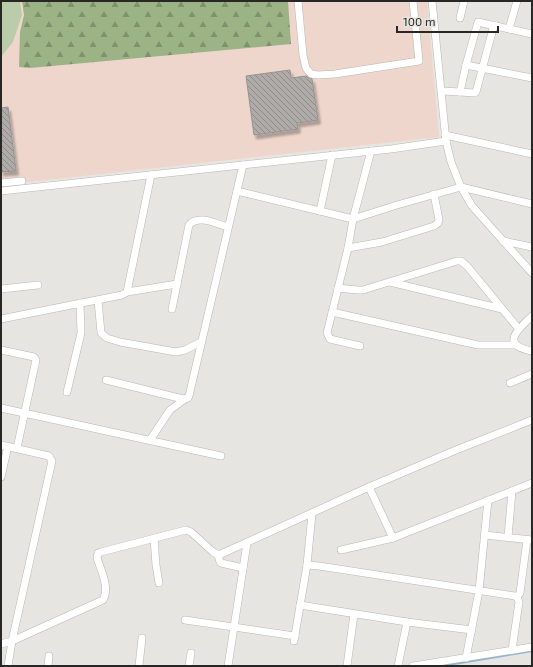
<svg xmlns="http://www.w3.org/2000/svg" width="533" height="667" font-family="'Exo 2',sans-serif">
  <defs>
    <pattern id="forest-firs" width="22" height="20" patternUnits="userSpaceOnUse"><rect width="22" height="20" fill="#9cb385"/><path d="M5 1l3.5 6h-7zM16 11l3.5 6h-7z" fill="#7f926d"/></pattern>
    <pattern id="building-back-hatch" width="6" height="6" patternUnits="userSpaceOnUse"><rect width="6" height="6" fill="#aeaba8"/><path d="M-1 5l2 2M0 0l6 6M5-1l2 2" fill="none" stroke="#8e8b89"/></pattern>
    <filter id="shadow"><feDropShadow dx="2.5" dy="4" stdDeviation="1" flood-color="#0004"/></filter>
  </defs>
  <rect width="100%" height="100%" fill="#e6e5e1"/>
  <path fill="#eed6cc" d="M1,1H427L439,137L1,185Z"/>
  <path fill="#baccaa" d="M1,1H20L22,15L13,42L1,57Z"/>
  <path fill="url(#forest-firs)" d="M22,1H288L291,44L30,68L19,67L20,32L24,15Z"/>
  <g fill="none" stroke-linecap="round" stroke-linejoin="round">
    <path stroke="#8cb4da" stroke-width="2" d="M442,666L532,651"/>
  </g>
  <g fill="url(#building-back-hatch)" stroke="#979491" filter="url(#shadow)">
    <path d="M290,70L291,78L306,76L312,79L318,120L297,123L298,129L254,135L246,76Z"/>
    <path d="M8,107L16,171L1,172V108Z"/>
  </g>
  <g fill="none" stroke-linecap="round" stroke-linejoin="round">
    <g stroke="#b8b7b3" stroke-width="8">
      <g id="minor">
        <path d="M298,1L303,55L306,68L311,74L318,75L335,74L419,61L413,1"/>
        <path d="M432,1L446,141L451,162L461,187L472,206L532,273"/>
        <path d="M460,18L464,1"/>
        <path d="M509,29L517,1"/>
        <path d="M466,65L532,78"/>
        <path d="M442,91L460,92L466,65L478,22L532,34"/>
        <path d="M460,92L474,93L476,92L494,25"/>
        <path d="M445,135L532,154"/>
        <path d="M1,183L22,181"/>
        <path d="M1,191L391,149L446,141"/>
        <path d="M237,191L353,219L397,205L461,187L532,204"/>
        <path d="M320,211L332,155"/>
        <path d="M503,241L532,247"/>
        <path d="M348,248L382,242L434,226L438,223L439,220L434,194"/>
        <path d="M390,282L502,309"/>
        <path d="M338,288L357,290H363L457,261H461L467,266L518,328"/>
        <path d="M1,289L38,285"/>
        <path d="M127,292L177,284"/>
        <path d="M98,300L101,333L107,338L120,342L176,352L185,350L201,342"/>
        <path d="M172,309L189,225C198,214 217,224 228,227"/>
        <path d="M332,312L478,345H515"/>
        <path d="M532,316C517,330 500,345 532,351"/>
        <path d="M1,319L122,295L127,292L151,175"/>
        <path d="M360,346L330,339L327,333L348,248L353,219L371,151"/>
        <path d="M1,350L34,357L36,360L17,448"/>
        <path d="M106,380L183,399L188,398L189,396L243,165"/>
        <path d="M510,383L532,374"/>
        <path d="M67,392L81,333L80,303"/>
        <path d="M1,408L221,456"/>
        <path d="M150,440L170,410L185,399"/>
        <path d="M1,445L49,456L52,461L12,641L8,666"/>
        <path d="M1,477L8,446"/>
        <path d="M369,487L393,538"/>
        <path d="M485,535L532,540"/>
        <path d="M508,537L512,491"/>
        <path d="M154,538L156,565L159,583"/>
        <path d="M341,550L393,538L532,483"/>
        <path d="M218,555L220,562L221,563L243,568"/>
        <path d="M307,565L319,566L515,596L517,597"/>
        <path d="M300,605L407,622L472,630"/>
        <path d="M185,620L295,636"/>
        <path d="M294,641L307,565L312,514"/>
        <path d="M1,644L12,641L103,600C110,588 101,570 97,558L98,553L101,552L186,530L191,532L213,552L217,554H221L369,487L456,450L532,420"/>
        <path d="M512,650L519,602L517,597L520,593L527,540"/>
        <path d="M466,658L479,591L488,500"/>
        <path d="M48,666L49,656"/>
        <path d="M139,666L142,638"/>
        <path d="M189,666L191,653"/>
        <path d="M228,666L247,543"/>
        <path d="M347,666L354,614"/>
        <path d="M398,666L407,622"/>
        <path d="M413,666L532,647"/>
      </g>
    </g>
    <use href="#minor" stroke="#fff" stroke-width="7"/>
  </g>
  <rect width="533" height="667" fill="none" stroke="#282726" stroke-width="4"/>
  <path d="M397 26v6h101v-6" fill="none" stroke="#282726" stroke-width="2"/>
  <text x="403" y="26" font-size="12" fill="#282726" stroke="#e6e5e1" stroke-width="3" paint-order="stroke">100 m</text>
</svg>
